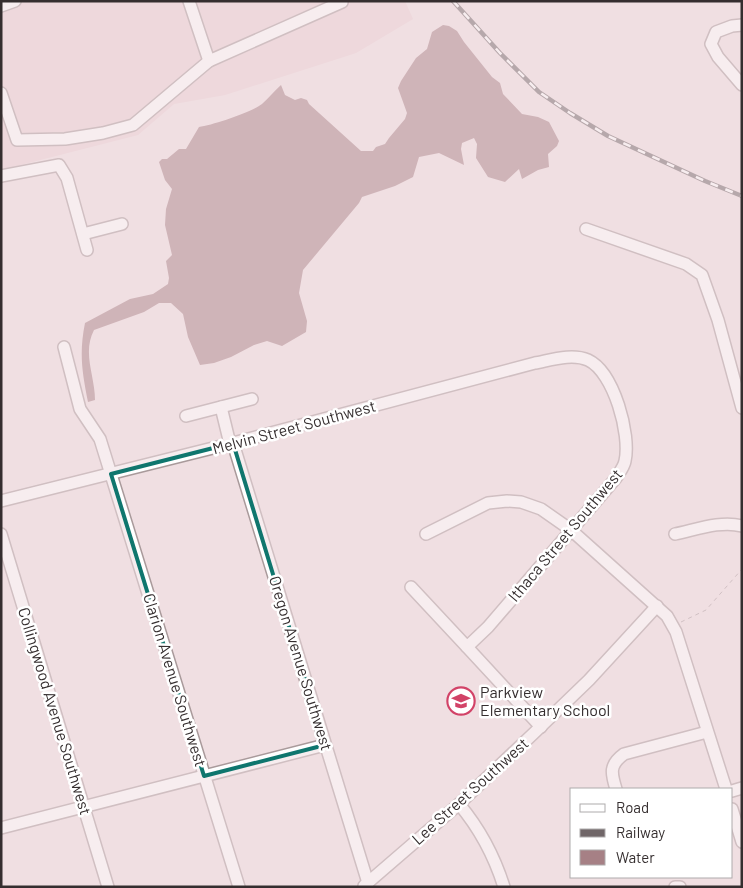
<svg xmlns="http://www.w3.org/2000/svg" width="743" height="888" font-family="Barlow,sans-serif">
  <rect width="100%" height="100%" fill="#f0dfe2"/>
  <path fill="#ead0d4" d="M1,1H405L413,19L356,53L225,95L174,104L138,135L1,170Z"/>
  <path fill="#a68085" d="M443,25L449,26L457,31L464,42L492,77L500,83L503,94L522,114L538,117L549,122L559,141L557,146L548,154L549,167L538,170L522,179L519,169L505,182L488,177L476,158L477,144L474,138L462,143L461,149L464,165L439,153L419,157L413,177L395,186L362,197L359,203L303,270L299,293L307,321L306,332L282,346L267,341L254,345L231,357L214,363L200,365L188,337L183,314L171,303H159L144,312L94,330C82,353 95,376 95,400L88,402C82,372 79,353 85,323L130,299L153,294L168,284L169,278L166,261L172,255L165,225L166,209L172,189L165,180L159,162L162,159H167L179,149H186L199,127C213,125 252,112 262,104C269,98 274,91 281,85L285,95L295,100L301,98L307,100L309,104L361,151H373L376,147L385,144L389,138L405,119L407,113L398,88L401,81L416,58L427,49L432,32Z"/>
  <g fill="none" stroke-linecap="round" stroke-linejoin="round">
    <g stroke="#a99a9b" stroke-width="14">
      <g id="minor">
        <path d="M189,1L209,61L342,2V1"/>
        <path d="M1,6L15,1"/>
        <path d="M742,25L732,26L716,32L711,44L718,57L742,85"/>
        <path d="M1,93L17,140L65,139L103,133L133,125L209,61"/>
        <path d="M1,176L59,165L67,178L87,250"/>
        <path d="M586,229L686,264L702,275L718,320L742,408"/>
        <path d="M83,234L122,224"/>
        <path d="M64,347L80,409L100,439L239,887"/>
        <path d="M221,407L230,444"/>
        <path d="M186,416L252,399"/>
        <path d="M233,443C279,589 323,736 368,883"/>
        <path d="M1,501L233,443L535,363C551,360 572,353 588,360C614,372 631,435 625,461C624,467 619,473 616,478L488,627L467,647L411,587"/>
        <path d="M1,534L108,887"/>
        <path d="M426,534L488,503L507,501L521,502L541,509L571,530L667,616L676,632L726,789"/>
        <path d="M675,534C695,530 721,520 742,526"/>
        <path d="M467,647L541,727"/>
        <path d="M616,789C611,773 609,765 624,754L707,732"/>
        <path d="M732,791L742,788"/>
        <path d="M459,804C480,829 494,855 504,887"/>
        <path d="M732,809L742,842"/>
        <path d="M1,828L325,745"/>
        <path d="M364,886L459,804L534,733L589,680L657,606"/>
        <path d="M675,887H680"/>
      </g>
    </g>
    <path stroke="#a99c9e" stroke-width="1" stroke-dasharray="4 4" stroke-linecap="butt" d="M681,622L706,610L742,569"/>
    <use href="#minor" stroke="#fff" stroke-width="11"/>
    <g stroke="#706668" stroke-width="4.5">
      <path id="rail" d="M453,1L500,53L539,92L570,113L608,136L705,181L742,196"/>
    </g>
    <use href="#rail" stroke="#fff" stroke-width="2.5" stroke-dasharray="8" stroke-linecap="butt"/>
  </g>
  <path d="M0 0H743V888H0ZM233,443L325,745L204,776L111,474Z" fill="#f0dfe2" fill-opacity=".55" fill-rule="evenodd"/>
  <path fill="none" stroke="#0f766e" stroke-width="4" stroke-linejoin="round" d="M233,443L325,745L204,776L111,474Z"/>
  <defs>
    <g id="school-ring" transform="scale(1.4375)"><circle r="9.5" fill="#fff" stroke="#d24368" stroke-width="1.5"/><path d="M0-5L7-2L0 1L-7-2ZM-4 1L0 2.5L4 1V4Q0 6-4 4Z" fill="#d24368"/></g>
  </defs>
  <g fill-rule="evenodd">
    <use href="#school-ring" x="461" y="701"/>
  </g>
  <g text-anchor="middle" stroke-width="5" stroke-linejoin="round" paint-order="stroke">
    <g font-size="16" fill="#352e2f" stroke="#fff">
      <text transform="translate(294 427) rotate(-15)" y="6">Melvin Street Southwest</text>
      <text transform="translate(565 535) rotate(-50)" y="6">Ithaca Street Southwest</text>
      <text transform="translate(301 663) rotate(73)" y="6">Oregon Avenue Southwest</text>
      <text transform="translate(175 680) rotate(73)" y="6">Clarion Avenue Southwest</text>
      <text transform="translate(55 711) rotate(73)" y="6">Collingwood Avenue Southwest</text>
      <text transform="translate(470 791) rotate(-42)" y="6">Lee Street Southwest</text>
    </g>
    <g font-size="16" fill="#352e2f" stroke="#fff" text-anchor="start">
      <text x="480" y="698">Parkview<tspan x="480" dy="18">Elementary School</tspan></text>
    </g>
  </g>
  <rect width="743" height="888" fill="none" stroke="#352e2f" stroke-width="5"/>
  <rect x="570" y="788" width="162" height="90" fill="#ffffff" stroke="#aeabac"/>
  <rect x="580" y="804" width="25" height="8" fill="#ffffff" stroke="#aeabac"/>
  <text x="616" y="813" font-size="15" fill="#352e2f">Road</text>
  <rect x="580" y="829" width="25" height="8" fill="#706668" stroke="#aeabac"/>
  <text x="616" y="838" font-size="15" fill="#352e2f">Railway</text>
  <rect x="580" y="850" width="25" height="15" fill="#a68085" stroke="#aeabac"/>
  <text x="616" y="863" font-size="15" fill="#352e2f">Water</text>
</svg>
